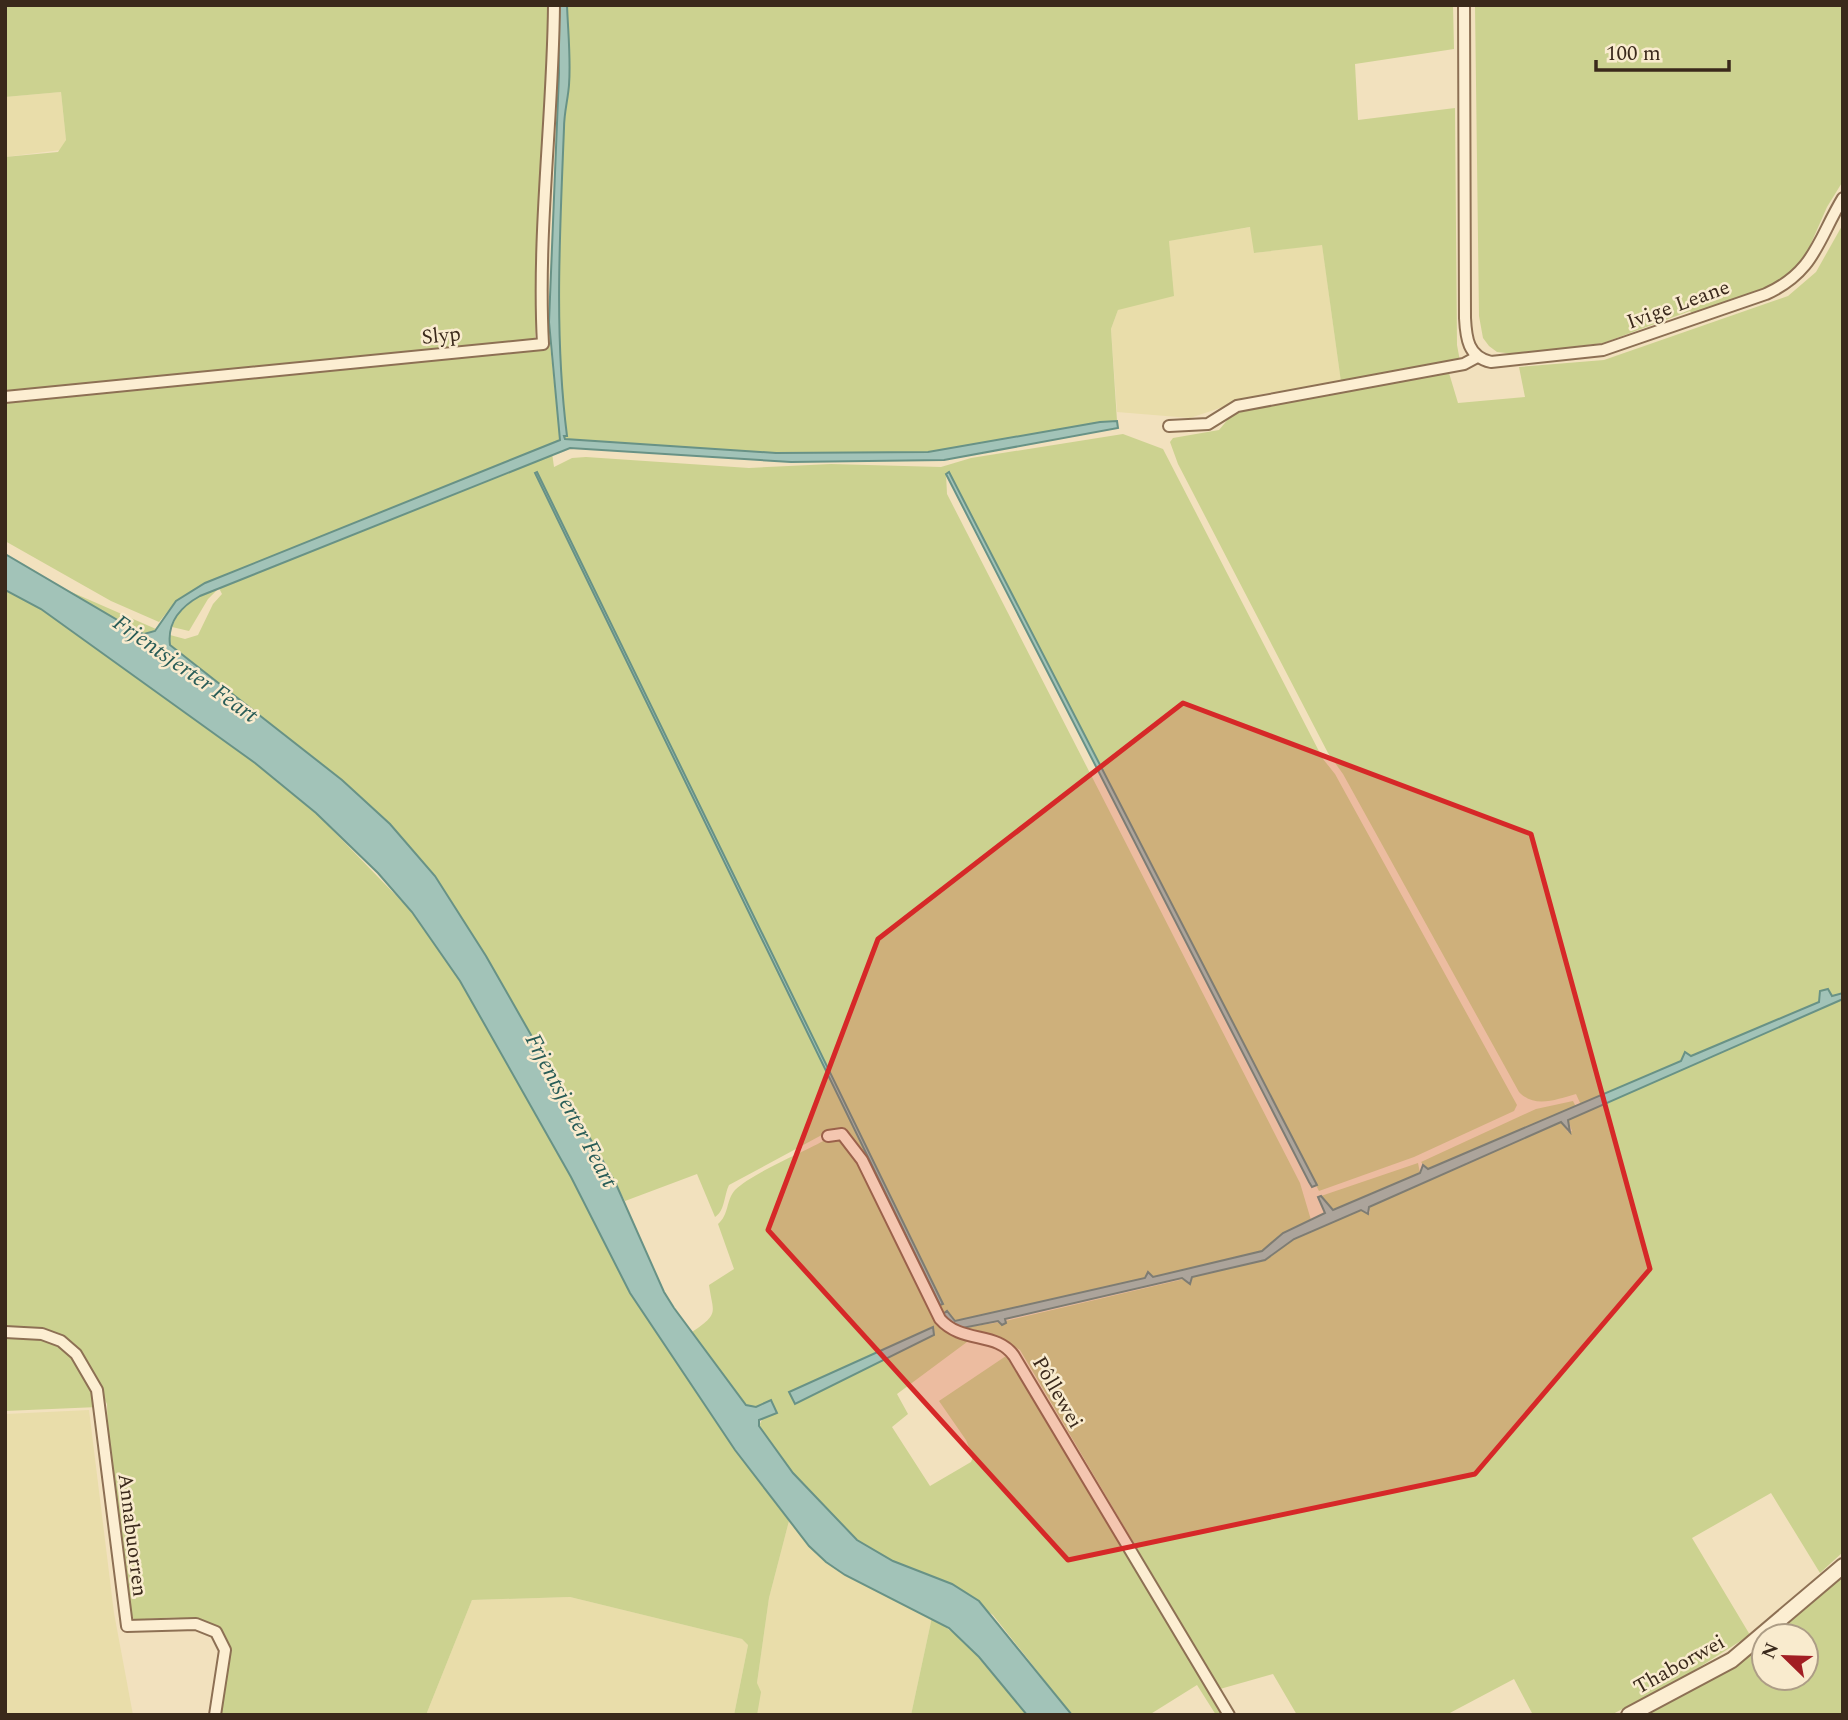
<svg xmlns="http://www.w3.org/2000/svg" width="1848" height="1720" font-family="Spectral,serif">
  <rect width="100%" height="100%" fill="#f2e1be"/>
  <g fill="#e9ddaa">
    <path d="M61,92L66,140L61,150L5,157V97Z"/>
    <path d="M1251,227L1255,253L1322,244L1341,382L1262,394L1190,418L1117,412L1111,329L1118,310L1132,304L1168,241Z"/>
    <path d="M89,1410L114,1613L133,1715H5V1414Z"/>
    <path d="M789,1521L809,1546L845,1575L932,1617L911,1715H757V1683L769,1598Z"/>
    <path d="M570,1597L742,1639L748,1645L734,1715H426L472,1600Z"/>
  </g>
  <g fill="#ccd290" fill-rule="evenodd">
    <path d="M5,5H548L535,342L5,392V157L58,152L66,140L61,92L5,97Z"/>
    <path d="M567,5H1453L1454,49L1355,64L1358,120L1455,108L1457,345L1460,361L1341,382L1322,245L1254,253L1250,227L1169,241L1174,296L1118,310L1111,329L1117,421L928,452L776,453L565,439L563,436H567L561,390L558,308L564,126L569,85Z"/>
    <path d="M1475,5H1843V181L1827,207L1809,248L1793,273L1772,287L1693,315L1690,311L1603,343L1515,354L1497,352L1489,346L1483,338L1479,316Z"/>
    <path d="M1843,224V993L1836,996L1820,991L1819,1002L1691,1056L1686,1053L1681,1061L1581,1105L1576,1094C1557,1099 1535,1109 1519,1092L1343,774L1328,753L1178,464L1170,442L1173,438L1219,430L1234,412L1449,373L1458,403L1525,397L1519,367L1604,360L1788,296L1816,272Z"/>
    <path d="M550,345L560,439L556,442L206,583L176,601L159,622L111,601L5,541V399L538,349Z"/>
    <path d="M1123,434L1163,449L1323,759L1335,774L1517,1105L1514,1111L1414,1157L1319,1191L949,472L946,474L947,494L1300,1183L1311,1220L1290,1229L1262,1251L1153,1277L1148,1271L1146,1278L955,1321L943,1314L942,1319L844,1131L831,1130L729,1185C724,1195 725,1211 715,1217L697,1174L625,1201L486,956L435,876L390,824L342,780L170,645V635L185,639L198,635L213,604L222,594L219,588L208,599L189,631L172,627L179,611L200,596L552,453L554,467L572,458L586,457L749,468L831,464L941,467L971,458ZM537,472L942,1305L626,660Z"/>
    <path d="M5,590L41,609L255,763L316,813L412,912L460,981L505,1058L571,1177L630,1293L735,1450L789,1521L769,1598L757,1683L761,1692L757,1715H734L748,1645L742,1639L570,1597L472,1600L426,1715H219L229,1645C215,1610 164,1618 134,1620L128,1605L108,1443L107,1404L92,1375L71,1346L5,1330Z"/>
    <path d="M69,591L156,629L150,634L138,632Z"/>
    <path d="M1843,999V1552L1820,1573L1771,1493L1692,1538L1750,1635L1687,1675L1611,1715H1533L1514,1679L1446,1715H1297L1273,1674L1220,1689L1020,1350L997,1337L962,1328L1001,1322L1265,1260L1294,1239L1361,1210L1370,1213L1369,1207L1561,1122L1568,1132L1572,1131L1568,1120Z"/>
    <path d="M1573,1101L1576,1107L1428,1169L1421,1162L1536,1109Z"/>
    <path d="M827,1139L841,1141L853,1153L940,1323L971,1339L897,1394L908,1414L892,1427L930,1486L971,1462L973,1457L966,1440L939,1401L1006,1356L1226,1715H1216L1197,1685L1149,1715H1072L993,1615L952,1585L893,1561L857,1540L793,1473L759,1426L771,1401L756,1407L746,1405L692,1332C720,1313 713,1313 709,1285L734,1269L718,1224C729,1215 726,1200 735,1190C752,1173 804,1152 827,1139ZM932,1327L934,1335L795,1404L789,1392Z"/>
    <path d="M1418,1163L1420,1173L1333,1210L1321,1196Z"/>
    <path d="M21,1334L57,1341L83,1369L98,1407L5,1411V1335Z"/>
    <path d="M1843,1571V1715H1633L1764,1641V1678H1806V1636H1770Z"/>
    <path d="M932,1617L964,1641L1027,1715H911Z"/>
  </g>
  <g fill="#a2c3b8" stroke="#689286" stroke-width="2">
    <path d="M558,5H567C568,32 571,59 569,85C568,99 564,113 564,128C560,231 554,334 567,436H564L565,439L776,453L928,452L1100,422L1117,421L1118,428L944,460L791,462L570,448L200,596C182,606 167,622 170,645L342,780L390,824L435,876L486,956L616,1184L664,1292L674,1308L746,1405L756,1407L771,1400L777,1413L759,1420V1426L793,1473L857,1540L893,1561L952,1584L979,1601L1072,1715H1027L979,1657L949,1628L845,1575L826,1562L809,1546L735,1450L630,1293L571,1177L460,981L412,912L378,873L316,813L255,763L41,609L5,590V554L138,632L144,634L155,631L176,601L205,583L560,440L549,322L559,73Z"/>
    <path d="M537,472L943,1304L940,1305L535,473Z"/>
    <path d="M949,472L1278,1110L1317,1185L1312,1187L1309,1182L946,474Z"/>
    <path d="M1828,989L1832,996L1843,993V999L1568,1120L1570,1132L1561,1122L1369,1207L1368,1214L1361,1210L1294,1239L1265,1260L1192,1277L1190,1284L1182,1278L1005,1319L1006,1323L1002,1325L998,1321L962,1328L946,1319L943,1314L947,1311L955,1321L1145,1278L1148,1272L1153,1277L1262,1251L1283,1233L1325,1213L1318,1197L1321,1196L1333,1210L1420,1173L1423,1165L1428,1169L1681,1061L1685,1052L1691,1056L1819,1002L1820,991Z"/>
    <path d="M933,1327L934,1335L795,1404L789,1392Z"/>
  </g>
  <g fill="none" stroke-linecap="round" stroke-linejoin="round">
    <g stroke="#8d7054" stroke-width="14">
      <g id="minor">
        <path d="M1464,5L1465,318C1466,338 1468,357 1491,362L1603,350L1766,294C1815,272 1818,239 1843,198"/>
        <path d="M5,397L543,344C537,232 553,118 554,5"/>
        <path d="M1169,426L1208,424L1237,406L1464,364L1477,357"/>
        <path d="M828,1136L842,1134L862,1160L940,1319C962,1344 997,1331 1014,1356L1229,1715"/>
        <path d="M5,1332L42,1334L61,1341L76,1354L97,1390L127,1626L196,1624L216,1632L225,1650L215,1715"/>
      </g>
    </g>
    <g stroke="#8d7054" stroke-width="18">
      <path id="tertiary" d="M1629,1715L1732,1660L1843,1566"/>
    </g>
    <use href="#minor" stroke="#fceed2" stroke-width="10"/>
    <use href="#tertiary" stroke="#fceed2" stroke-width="14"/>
  </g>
  <path fill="#d62828" fill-opacity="0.2" stroke="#d62828" stroke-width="5" stroke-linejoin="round" d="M1183,703L1531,834L1650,1269L1475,1474L1068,1560L768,1230L878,939Z"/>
  <g text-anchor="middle" stroke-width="5" stroke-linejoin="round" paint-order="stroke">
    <g font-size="21" fill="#3a291b" stroke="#f9ebce">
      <text transform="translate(1678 304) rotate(-20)" y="7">Ivige Leane</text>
      <text transform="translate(441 335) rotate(-6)" y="7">Slyp</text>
      <text transform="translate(1058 1392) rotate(60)" y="7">Pôllewei</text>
      <text transform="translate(133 1535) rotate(83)" y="7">Annabuorren</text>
      <text transform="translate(1679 1664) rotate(-29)" y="7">Thaborwei</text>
    </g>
    <g font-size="23" font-style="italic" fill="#285c57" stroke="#f9ebce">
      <text transform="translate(186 668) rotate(35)" y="8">Frjentsjerter Feart</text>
      <text transform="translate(572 1110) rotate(62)" y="8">Frjentsjerter Feart</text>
    </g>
  </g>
  <rect width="1848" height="1720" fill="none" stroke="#3a291b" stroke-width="14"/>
  <g transform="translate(1785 1657) rotate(293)"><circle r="33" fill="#f9ebce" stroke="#ad9d86" stroke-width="2"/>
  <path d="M0-5L12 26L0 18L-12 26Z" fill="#a21e23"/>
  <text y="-10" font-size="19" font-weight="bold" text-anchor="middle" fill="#3a291b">N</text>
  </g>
  <path d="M1596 60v10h133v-10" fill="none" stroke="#3a291b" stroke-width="3.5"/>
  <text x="1606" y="60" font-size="21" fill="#3a291b" stroke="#f9ebce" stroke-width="5" paint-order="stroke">100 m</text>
</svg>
